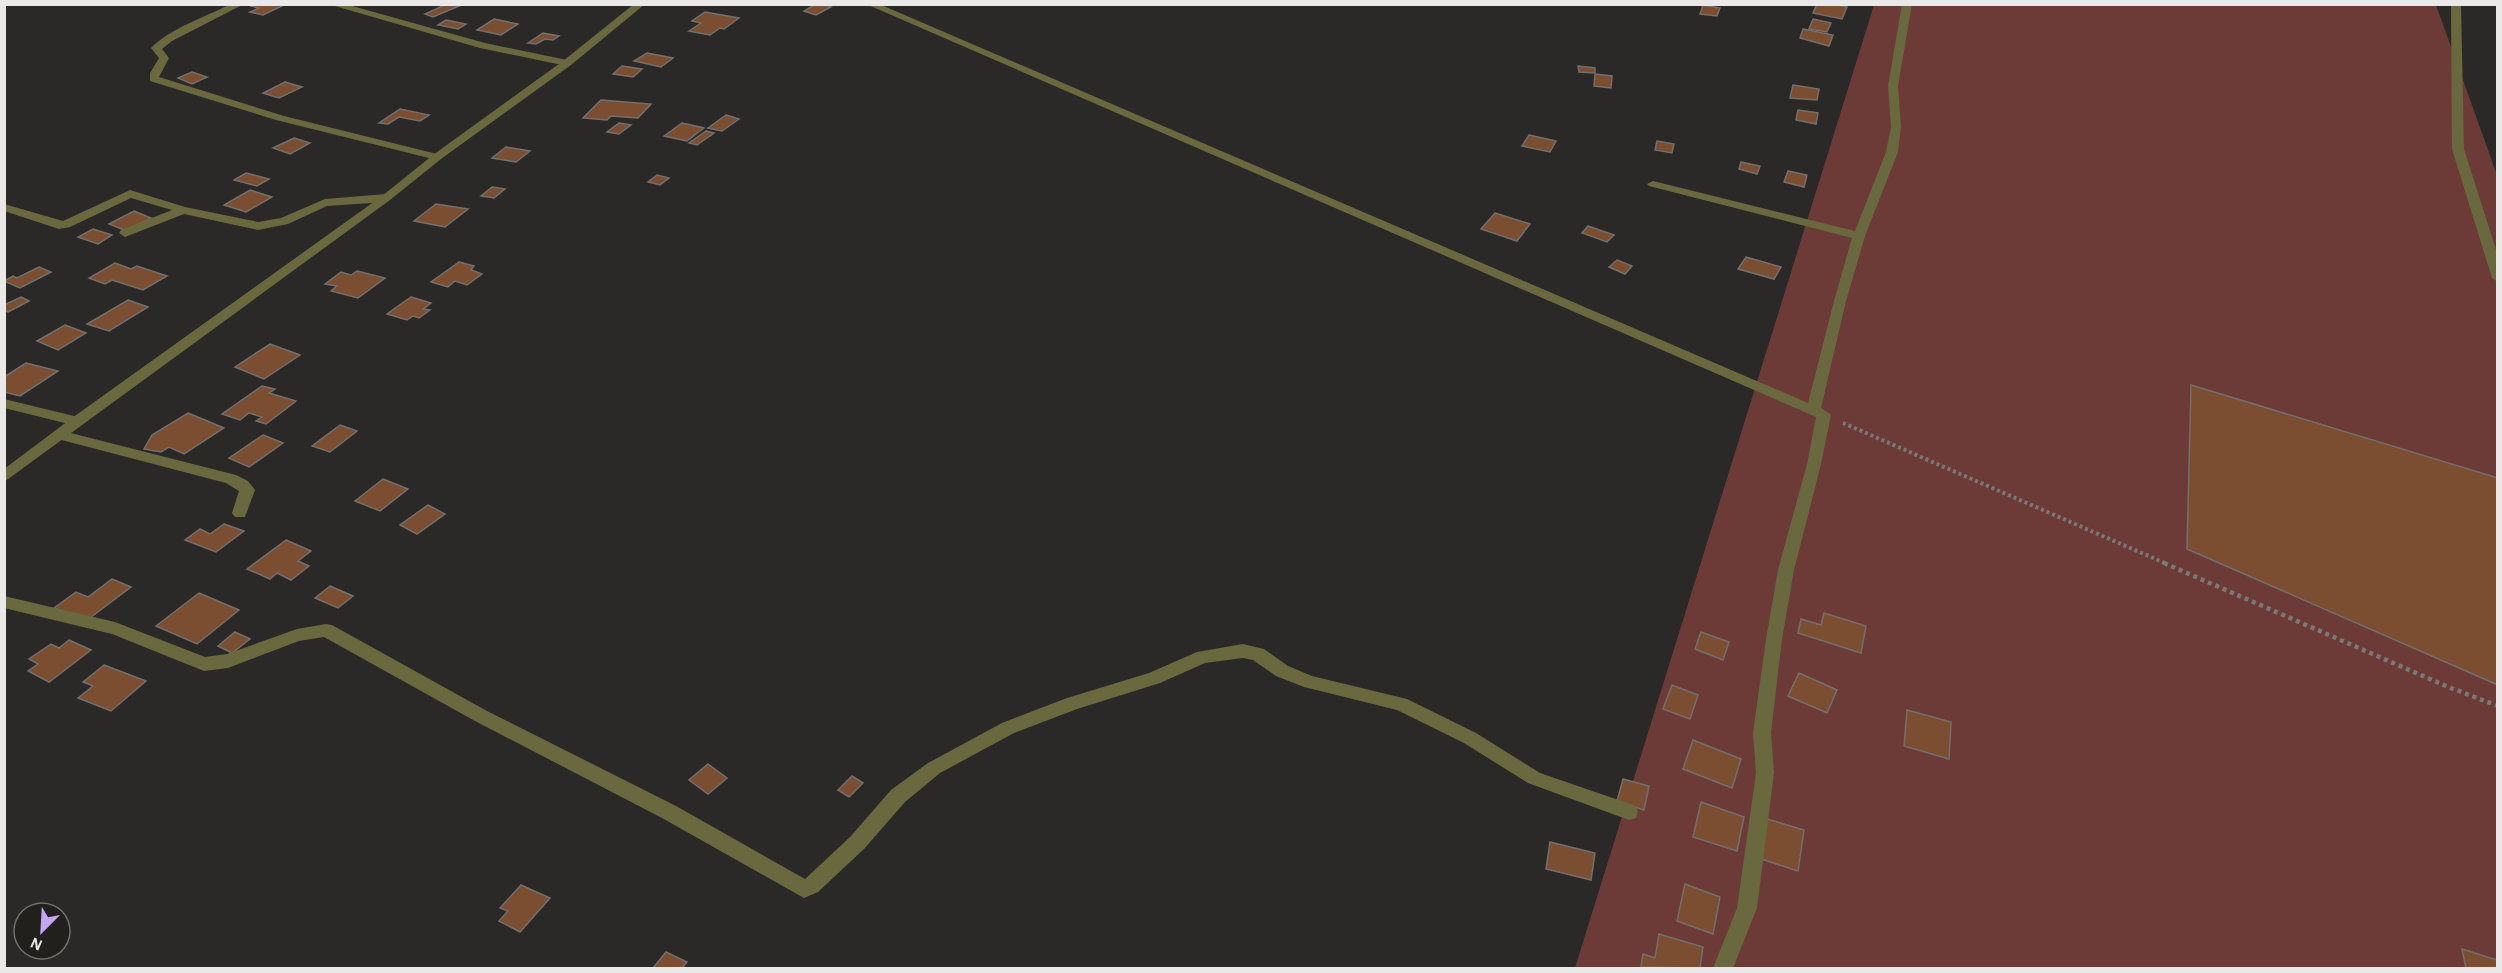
<svg xmlns="http://www.w3.org/2000/svg" width="2502" height="973" font-family="'Alegreya Sans',sans-serif">
  <rect width="100%" height="100%" fill="#2b2927"/>
  <path fill="#6d3b37" d="M1874,5H2436L2497,175V968H1575Z"/>
  <g fill="#7b4e32" stroke="#736f6d" stroke-width="1.5">
    <path d="M253,4H286L263,15L250,12L259,8L251,6Z"/>
    <path d="M447,4L459,6L433,17L425,14Z"/>
    <path d="M816,4H822L831,7L816,15L804,11Z"/>
    <path d="M1817,4H1834L1847,7L1842,19L1813,13Z"/>
    <path d="M1703,5L1720,8L1717,16L1700,14Z"/>
    <path d="M705,12L739,18L724,29L720,28L710,35L689,31L701,23L692,21Z"/>
    <path d="M494,19L518,24L501,35L477,30Z"/>
    <path d="M1813,19L1831,23L1827,32L1809,29Z"/>
    <path d="M446,20L466,24L458,29L438,25Z"/>
    <path d="M1803,29L1833,35L1829,46L1800,38Z"/>
    <path d="M543,33L559,36L553,40L545,39L536,44L528,43Z"/>
    <path d="M647,53L673,58L661,67L634,61Z"/>
    <path d="M622,66L642,69L633,77L613,74Z"/>
    <path d="M1578,66L1595,68V73L1579,72Z"/>
    <path d="M192,72L207,77L192,84L178,78Z"/>
    <path d="M1595,74L1612,76L1611,88L1594,86Z"/>
    <path d="M285,82L302,87L279,98L263,93Z"/>
    <path d="M1793,85L1819,89L1817,100L1790,98Z"/>
    <path d="M601,100L651,104L638,118L611,116L607,120L583,118Z"/>
    <path d="M400,109L429,115L420,121L399,117L388,124L379,123Z"/>
    <path d="M1798,110L1818,113L1816,124L1796,120Z"/>
    <path d="M726,115L739,119L722,131L708,128Z"/>
    <path d="M619,123L631,125L619,134L607,132Z"/>
    <path d="M682,123L704,128L687,141L664,136Z"/>
    <path d="M706,131L714,133L697,145L689,143Z"/>
    <path d="M1529,135L1556,141L1550,152L1522,146Z"/>
    <path d="M294,138L310,143L290,154L273,148Z"/>
    <path d="M1657,141L1674,144L1672,153L1655,150Z"/>
    <path d="M506,147L530,151L516,162L492,158Z"/>
    <path d="M1741,162L1760,166L1757,174L1739,169Z"/>
    <path d="M1788,171L1807,175L1804,187L1784,182Z"/>
    <path d="M246,173L269,179L257,186L234,180Z"/>
    <path d="M657,175L669,178L660,185L648,182Z"/>
    <path d="M492,187L505,189L494,198L481,196Z"/>
    <path d="M250,190L272,197L246,212L224,205Z"/>
    <path d="M436,204L468,209L445,227L414,221Z"/>
    <path d="M134,211L151,218L126,231L109,224Z"/>
    <path d="M1495,213L1530,224L1517,241L1481,229Z"/>
    <path d="M1588,226L1614,235L1607,242L1582,233Z"/>
    <path d="M93,229L112,235L98,244L78,237Z"/>
    <path d="M1746,257L1781,267L1774,279L1738,269Z"/>
    <path d="M1617,260L1632,266L1625,274L1609,267Z"/>
    <path d="M459,262L474,266L471,270L482,274L467,285L455,281L448,287L431,282Z"/>
    <path d="M115,263L131,269L137,266L167,276L143,290L112,280L105,284L89,278Z"/>
    <path d="M39,267L51,272L20,288L4,281L13,276L17,278Z"/>
    <path d="M357,271L385,278L358,298L331,291L337,286L325,284L341,272L351,275Z"/>
    <path d="M21,297L29,301L8,312L4,309V305Z"/>
    <path d="M411,297L431,303L423,309L430,310L419,318L413,316L407,320L387,314Z"/>
    <path d="M128,300L148,307L109,331L87,324Z"/>
    <path d="M65,325L86,333L58,350L37,341Z"/>
    <path d="M270,344L300,355L264,379L235,367Z"/>
    <path d="M26,363L58,371L20,396L4,392V377Z"/>
    <path d="M2191,385L2498,478V685L2187,549Z"/>
    <path d="M262,386L275,389L269,393L296,401L266,424L256,421L262,417L249,413L240,420L222,414Z"/>
    <path d="M188,413L224,428L184,454L169,447L161,452L144,449L152,435Z"/>
    <path d="M340,425L357,431L330,452L312,446Z"/>
    <path d="M263,435L283,443L249,467L229,458Z"/>
    <path d="M383,479L408,489L380,511L355,501Z"/>
    <path d="M428,505L445,514L417,534L400,525Z"/>
    <path d="M224,524L244,531L216,552L185,540L200,529L210,534Z"/>
    <path d="M286,540L311,551L298,561L309,566L291,580L277,573L270,579L247,569Z"/>
    <path d="M112,579L131,587L86,621L54,608L76,592L88,597Z"/>
    <path d="M330,586L353,596L338,608L315,598Z"/>
    <path d="M199,593L239,610L197,644L156,626Z"/>
    <path d="M1824,613L1866,626L1861,653L1798,633L1801,619L1821,625Z"/>
    <path d="M235,632L250,639L232,653L218,646Z"/>
    <path d="M1701,632L1729,642L1723,660L1695,649Z"/>
    <path d="M69,640L91,650L49,682L28,671L38,664L29,659L51,644L59,648Z"/>
    <path d="M104,665L146,681L111,711L78,698L93,686L83,682Z"/>
    <path d="M1799,673L1837,690L1827,713L1788,696Z"/>
    <path d="M1672,685L1698,695L1690,719L1663,709Z"/>
    <path d="M1907,710L1951,722L1949,759L1904,746Z"/>
    <path d="M1693,740L1741,759L1732,788L1683,769Z"/>
    <path d="M708,764L727,778L708,794L689,780Z"/>
    <path d="M852,776L863,783L849,797L838,790Z"/>
    <path d="M1623,779L1649,786L1644,810L1617,801Z"/>
    <path d="M1701,802L1744,817L1737,851L1693,837Z"/>
    <path d="M1764,818L1804,830L1798,871L1758,858Z"/>
    <path d="M1550,842L1595,853L1591,880L1546,869Z"/>
    <path d="M1685,884L1720,897L1713,934L1677,921Z"/>
    <path d="M521,885L550,898L520,932L499,921L508,911L500,908Z"/>
    <path d="M1659,934L1703,947L1700,968L1641,967L1643,954L1655,958Z"/>
    <path d="M2462,949L2497,960L2498,968H2466Z"/>
    <path d="M666,952L687,962L682,968H653Z"/>
  </g>
  <g fill="none" stroke-linecap="round" stroke-linejoin="round">
    <path stroke="#7b7977" stroke-width="4" stroke-dasharray="3 3" stroke-linecap="butt" d="M1843,423L2167,564"/>
    <path stroke="#7b7977" stroke-width="4.5" stroke-dasharray="4 4" stroke-linecap="butt" d="M2164,563L2446,686L2498,706"/>
    <g fill="#6a683f" fill-rule="evenodd">
      <path d="M231,4H244L172,41L162,49L169,58L159,77L284,116L441,155V159L437,160L276,120L150,81V73L159,58L151,48C169,29 207,16 231,4Z"/>
      <path d="M328,4H345L485,43L567,60L572,63L567,66L480,48Z"/>
      <path d="M866,4H879L1808,403L1834,301L1852,238L1649,186L1647,184L1653,181L1855,231L1886,152L1891,127L1888,86L1902,4H1912L1898,86L1901,127L1898,152L1865,236L1846,301L1821,408L1831,415L1821,464L1794,570L1782,639L1771,733L1774,773L1757,908L1733,968H1713L1737,908L1756,773L1753,733L1766,639L1778,570L1807,464L1816,417Z"/>
      <path d="M2451,4H2461L2464,149L2498,256V282L2492,278L2452,149Z"/>
      <path d="M130,190L185,207L258,222L281,218L325,199L386,194L392,198L386,202L327,206L288,224L258,230L184,214L125,237L119,233L121,230L172,210L131,198L70,227L59,229L4,211V204L63,221Z"/>
      <path d="M4,399L82,418L84,421L77,426L4,408Z"/>
      <path d="M59,430L236,475L248,481L255,490L245,517H235L232,513L239,491L226,483L54,438L52,435L54,432Z"/>
      <path d="M4,596L115,622L205,657L227,654L297,629L326,624L332,625L487,711L676,806L805,879L850,837L891,790L928,763L1002,723L1067,698L1149,673L1197,652L1243,644L1264,649L1288,666L1312,676L1407,699L1476,733L1540,773L1636,806L1638,812L1636,818L1629,820L1528,783L1464,743L1397,710L1304,687L1276,676L1253,660L1243,658L1205,663L1160,683L1077,709L1014,733L940,773L905,802L864,849L818,892L804,898L662,818L475,721L324,637L299,641L228,668L204,671L112,634L4,608Z"/>
    </g>
    <path fill="#6a683f" fill-rule="evenodd" d="M634,4H645L571,65L441,159L390,200L4,482V469L72,418L382,196L433,155L563,61Z"/>
  </g>
  <rect width="2502" height="973" fill="none" stroke="#eae9e7" stroke-width="12"/>
  <g transform="translate(42 931) rotate(204)"><circle r="28" fill="#21201d" stroke="#71706e" stroke-width="1.5"/>
  <path d="M0-4.5L10 22L0 15L-10 22Z" fill="#c6a6f0"/>
  <text y="-9" font-size="16" font-weight="bold" text-anchor="middle" fill="#eae9e7">N</text>
  </g>
</svg>
